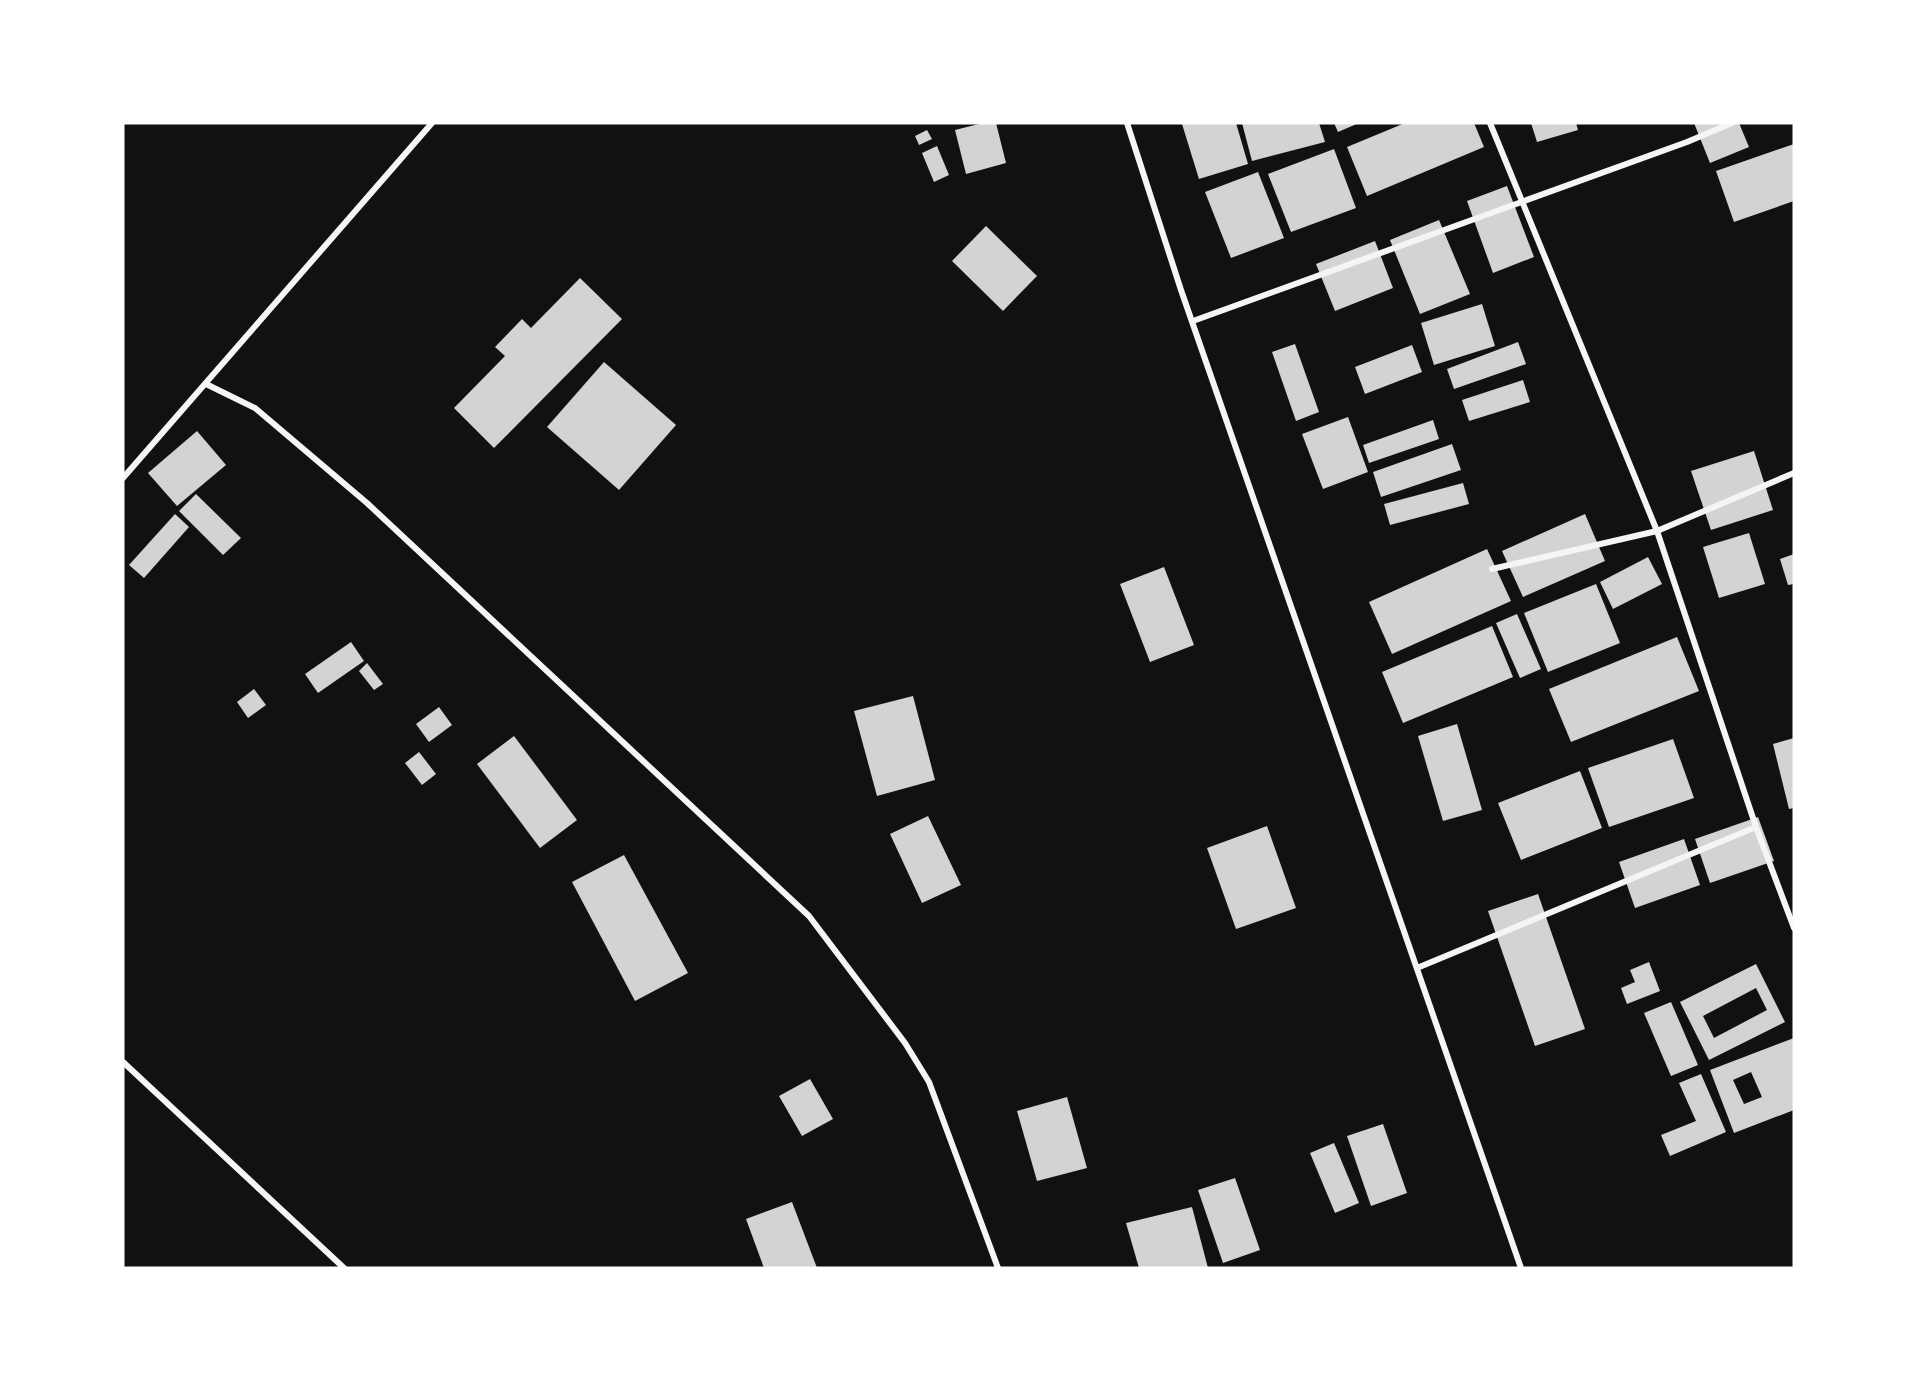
<svg xmlns="http://www.w3.org/2000/svg" width="1917" height="1391" font-family="'Archivo Narrow',sans-serif">
  <rect width="100%" height="100%" fill="#111"/>
  <g fill="#d3d3d3" fill-rule="evenodd">
    <path d="M983,123H996L1006,163L966,174L955,130Z"/>
    <path d="M1186,123H1236L1248,164L1199,179L1182,124Z"/>
    <path d="M1242,123H1319L1325,142L1252,161Z"/>
    <path d="M1334,123H1359L1338,132Z"/>
    <path d="M1405,123H1474L1484,147L1367,196L1347,147Z"/>
    <path d="M1531,123H1576L1578,130L1537,142Z"/>
    <path d="M1694,123H1739L1749,147L1710,163Z"/>
    <path d="M927,130L932,139L919,145L915,136Z"/>
    <path d="M1794,144V201L1734,222L1716,171Z"/>
    <path d="M937,146L949,175L934,182L922,153Z"/>
    <path d="M1334,149L1356,208L1291,232L1268,174Z"/>
    <path d="M1258,172L1284,238L1231,258L1205,192Z"/>
    <path d="M1507,186L1534,257L1493,273L1467,201Z"/>
    <path d="M1439,220L1470,294L1420,314L1390,240Z"/>
    <path d="M986,226L1037,276L1003,311L952,261Z"/>
    <path d="M1375,241L1393,288L1335,311L1316,264Z"/>
    <path d="M580,278L622,319L494,448L454,408L505,356L495,347L522,319L531,328Z"/>
    <path d="M1482,304L1495,346L1434,365L1421,323Z"/>
    <path d="M1518,342L1526,364L1454,389L1447,369Z"/>
    <path d="M1295,344L1319,412L1296,421L1272,352Z"/>
    <path d="M1412,345L1422,372L1365,394L1355,367Z"/>
    <path d="M604,362L676,425L619,490L547,427Z"/>
    <path d="M1523,380L1530,402L1469,421L1462,400Z"/>
    <path d="M1348,417L1368,472L1323,489L1302,434Z"/>
    <path d="M1433,420L1439,439L1369,463L1363,445Z"/>
    <path d="M197,431L226,465L177,506L148,473Z"/>
    <path d="M1452,444L1461,470L1381,497L1373,472Z"/>
    <path d="M1754,451L1773,510L1711,530L1691,471Z"/>
    <path d="M1463,483L1469,504L1390,525L1384,504Z"/>
    <path d="M196,494L241,538L223,555L179,511Z"/>
    <path d="M175,514L189,527L144,578L129,565Z"/>
    <path d="M1585,514L1605,561L1523,597L1502,551Z"/>
    <path d="M1749,533L1765,584L1719,598L1703,547Z"/>
    <path d="M1487,549L1511,601L1392,654L1369,602Z"/>
    <path d="M1794,554V584L1788,585L1780,559Z"/>
    <path d="M1648,557L1662,584L1613,609L1600,582Z"/>
    <path d="M1164,567L1194,645L1150,662L1120,584Z"/>
    <path d="M1596,584L1620,643L1548,672L1524,613Z"/>
    <path d="M1517,614L1541,669L1520,678L1496,623Z"/>
    <path d="M1492,626L1513,677L1403,723L1382,672Z"/>
    <path d="M1677,637L1699,691L1571,742L1549,689Z"/>
    <path d="M351,642L364,661L318,693L305,674Z"/>
    <path d="M367,663L383,684L374,690L359,671Z"/>
    <path d="M254,689L266,705L248,718L237,702Z"/>
    <path d="M913,696L935,780L877,796L854,711Z"/>
    <path d="M439,707L452,725L429,742L416,724Z"/>
    <path d="M1457,724L1482,810L1443,821L1418,736Z"/>
    <path d="M514,736L577,820L540,848L477,764Z"/>
    <path d="M1794,738V808L1789,809L1773,744Z"/>
    <path d="M1673,739L1694,798L1609,827L1588,768Z"/>
    <path d="M419,752L436,774L422,785L405,763Z"/>
    <path d="M1580,771L1602,828L1521,860L1498,803Z"/>
    <path d="M928,816L961,885L922,903L890,834Z"/>
    <path d="M1758,817L1774,861L1710,883L1695,839Z"/>
    <path d="M1267,826L1296,908L1236,929L1207,848Z"/>
    <path d="M1684,839L1700,885L1635,908L1619,862Z"/>
    <path d="M624,855L688,973L635,1001L572,882Z"/>
    <path d="M1538,894L1585,1029L1535,1046L1488,911Z"/>
    <path d="M1649,962L1660,991L1627,1004L1621,988L1635,982L1630,970Z"/>
    <path d="M1756,964L1785,1022L1709,1060L1680,1002ZM1756,988L1767,1010L1714,1038L1703,1016Z"/>
    <path d="M1671,1002L1698,1065L1671,1076L1644,1013Z"/>
    <path d="M1794,1038V1110L1734,1133L1710,1070ZM1751,1072L1762,1097L1744,1104L1733,1080Z"/>
    <path d="M1701,1074L1726,1132L1670,1156L1661,1135L1696,1121L1679,1083Z"/>
    <path d="M810,1079L833,1119L802,1136L779,1096Z"/>
    <path d="M1067,1097L1087,1168L1037,1181L1017,1111Z"/>
    <path d="M1383,1124L1407,1193L1371,1206L1347,1136Z"/>
    <path d="M1334,1143L1359,1203L1335,1213L1310,1153Z"/>
    <path d="M1235,1178L1260,1250L1223,1263L1198,1190Z"/>
    <path d="M792,1202L817,1268H764L746,1219Z"/>
    <path d="M1192,1207L1208,1268H1139L1126,1223Z"/>
  </g>
  <g fill="none" stroke-linecap="round" stroke-linejoin="round">
    <g stroke="#f5f5f5" stroke-width="6">
      <path d="M1127,123L1181,290L1521,1268"/>
      <path d="M1490,123L1657,531L1756,827L1794,928"/>
      <path d="M1193,321L1687,142L1732,123"/>
      <path d="M206,384L255,408L367,503L809,916L905,1043L929,1082L998,1268"/>
      <path d="M123,478L432,123"/>
      <path d="M1492,569L1657,531L1794,473"/>
      <path d="M1417,968L1756,827"/>
      <path d="M123,1062L344,1268"/>
    </g>
  </g>
  <rect width="1917" height="1391" fill="none" stroke="#ffffff" stroke-width="249"/>
</svg>
